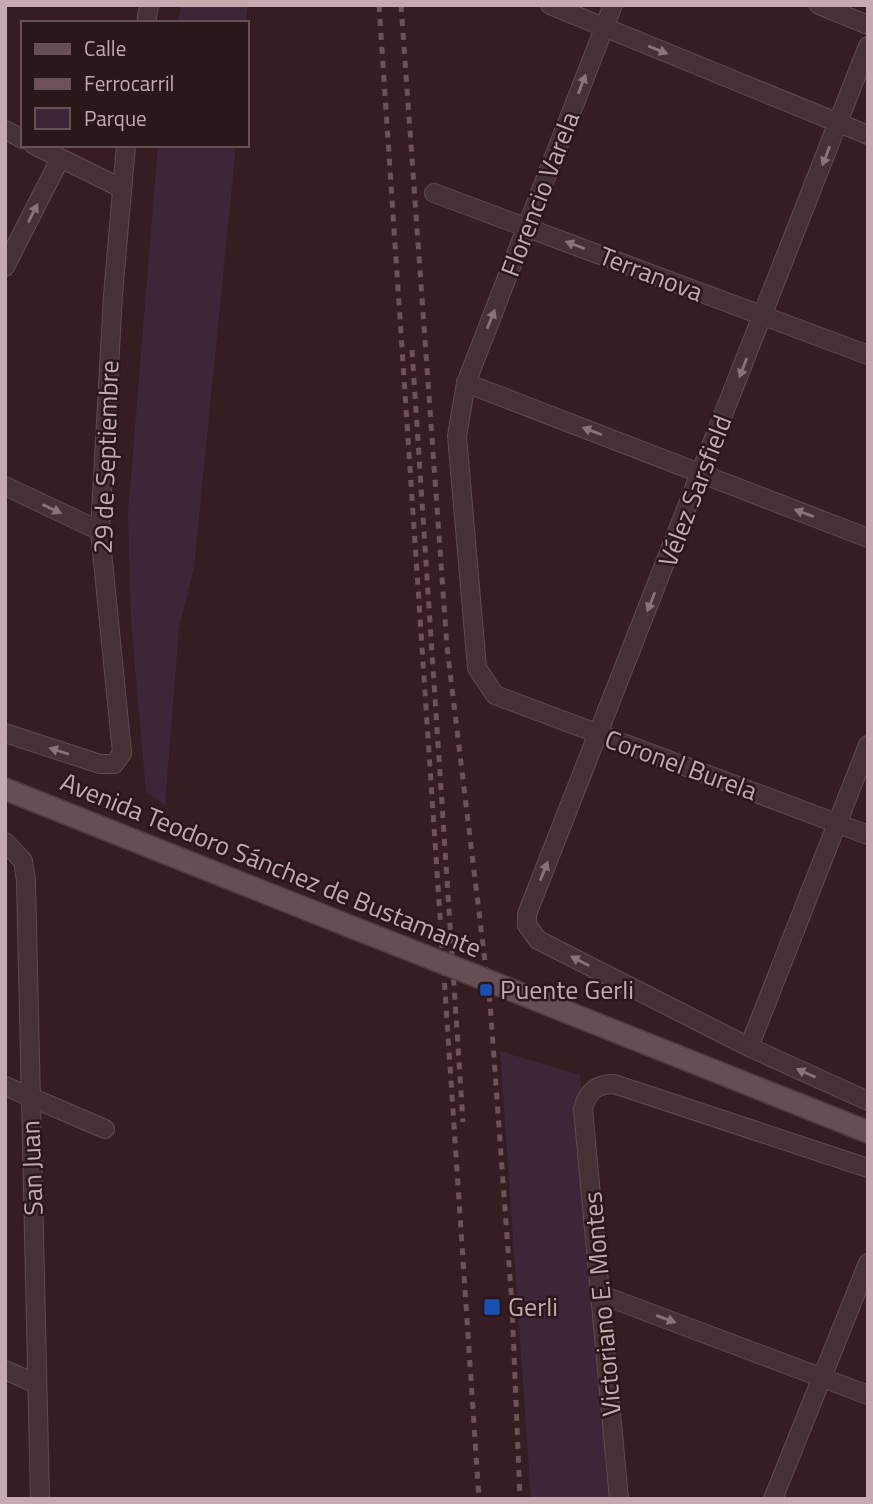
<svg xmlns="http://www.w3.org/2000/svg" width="873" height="1504" font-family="'Titillium Web',sans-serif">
  <rect width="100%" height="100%" fill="#351d22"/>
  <g fill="#3d2638">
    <path d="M181,5H248L246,23H178Z"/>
    <path d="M158,145H236L194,568L179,628L165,805L146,792L131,621L128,513Z"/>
    <path d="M500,1051L580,1075L611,1499H531Z"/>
  </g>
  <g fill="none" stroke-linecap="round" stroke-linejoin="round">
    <g stroke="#614b4f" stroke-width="20">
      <g id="minor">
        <path d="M550,5L868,135"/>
        <path d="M613,5L466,383L457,436L477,668L495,695L868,835"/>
        <path d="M819,5L868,25"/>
        <path d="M146,23L149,5"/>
        <path d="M868,46L527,914V925L538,940L749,1047L868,1101"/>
        <path d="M5,130L23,139"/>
        <path d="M34,145L121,188"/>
        <path d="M434,193L868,355"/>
        <path d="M5,267L60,159"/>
        <path d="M466,383L868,538"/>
        <path d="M5,486L100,531"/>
        <path d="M5,733L100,764H114L122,753L100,531L113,295L126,145"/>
        <path d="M5,842L23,861L26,881L40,1499"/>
        <path d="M749,1047L868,745"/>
        <path d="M5,1086L105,1129"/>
        <path d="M602,1295L868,1395"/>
        <path d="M5,1370L37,1384"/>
        <path d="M619,1499L583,1109C587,1092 596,1084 614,1084L868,1168"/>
        <path d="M773,1499L868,1263"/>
      </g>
    </g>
    <g stroke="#4f3a3e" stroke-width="24">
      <g id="major">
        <path d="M5,789L349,926"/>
        <path d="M494,983L868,1132"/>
      </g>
    </g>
    <use href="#minor" stroke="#463134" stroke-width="18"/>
    <use href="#major" stroke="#664e52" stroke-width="21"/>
    <g stroke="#6e5257" stroke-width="5" stroke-dasharray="7 7" stroke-linecap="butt">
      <path d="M379,5L479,1499"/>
      <path d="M401,5L447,647L490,1003L512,1305L520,1499"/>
      <path d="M412,350L463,1122"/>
    </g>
    <g stroke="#4f3a3e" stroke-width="24" stroke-linecap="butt">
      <path id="major-bridge" d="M349,926L494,983"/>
    </g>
    <use href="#major-bridge" stroke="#664e52" stroke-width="21"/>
  </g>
  <defs><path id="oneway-solid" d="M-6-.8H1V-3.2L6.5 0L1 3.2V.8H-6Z" transform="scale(1.75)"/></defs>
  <g fill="#8b7477">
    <use href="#oneway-solid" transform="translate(658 50) rotate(22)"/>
    <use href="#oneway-solid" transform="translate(582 84) rotate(-69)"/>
    <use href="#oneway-solid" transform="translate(826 156) rotate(111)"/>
    <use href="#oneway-solid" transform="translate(33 213) rotate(-63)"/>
    <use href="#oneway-solid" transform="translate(575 245) rotate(-159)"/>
    <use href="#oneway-solid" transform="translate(491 319) rotate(-68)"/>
    <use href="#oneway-solid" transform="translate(743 368) rotate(111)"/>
    <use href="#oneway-solid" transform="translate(592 431) rotate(-159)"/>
    <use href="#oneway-solid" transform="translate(52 509) rotate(25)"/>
    <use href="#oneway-solid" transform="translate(804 513) rotate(-159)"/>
    <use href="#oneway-solid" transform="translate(651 602) rotate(112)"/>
    <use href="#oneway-solid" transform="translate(59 751) rotate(-162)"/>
    <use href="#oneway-solid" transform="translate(544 871) rotate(-68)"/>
    <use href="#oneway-solid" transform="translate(580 961) rotate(-153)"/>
    <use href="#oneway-solid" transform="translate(806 1073) rotate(-156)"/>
    <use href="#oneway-solid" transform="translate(666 1319) rotate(20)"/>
  </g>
  <g fill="#1a4fb4" stroke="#2a171a" stroke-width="2.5">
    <rect x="479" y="983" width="14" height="14" rx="3.5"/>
    <rect x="483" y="1298" width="18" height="18" rx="3.5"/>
  </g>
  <g text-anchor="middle" stroke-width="5" stroke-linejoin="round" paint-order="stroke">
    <g font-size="26" fill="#c4aaae" stroke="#2a171a">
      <text transform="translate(540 194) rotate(-69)" y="9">Florencio Varela</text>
      <text transform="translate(651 274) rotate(21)" y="9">Terranova</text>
      <text transform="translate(106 457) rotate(-88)" y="9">29 de Septiembre</text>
      <text transform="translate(695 491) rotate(-69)" y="9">Vélez Sarsfield</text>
      <text transform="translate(681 765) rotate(20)" y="9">Coronel Burela</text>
      <text transform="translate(271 865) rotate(22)" y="9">Avenida Teodoro Sánchez de Bustamante</text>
      <text transform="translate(32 1168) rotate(-92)" y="9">San Juan</text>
      <text transform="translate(602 1304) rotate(-95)" y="9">Victoriano E. Montes</text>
    </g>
    <g font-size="26" fill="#c4aaae" stroke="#2a171a" text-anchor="start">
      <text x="500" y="999">Puente Gerli</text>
      <text x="508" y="1316">Gerli</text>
    </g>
  </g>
  <rect width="873" height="1504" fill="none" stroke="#c4aaae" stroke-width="14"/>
  <rect x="21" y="21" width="228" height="126" fill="#2a171a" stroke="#685255" stroke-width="2"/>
  <rect x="35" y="44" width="35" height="10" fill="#664e52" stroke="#685255" stroke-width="2"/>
  <text x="84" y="56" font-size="21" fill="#c4aaae">Calle</text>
  <rect x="35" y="79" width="35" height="10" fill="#6e5257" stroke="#685255" stroke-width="2"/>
  <text x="84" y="91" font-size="21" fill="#c4aaae">Ferrocarril</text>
  <rect x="35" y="108" width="35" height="21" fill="#3d2638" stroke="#685255" stroke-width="2"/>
  <text x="84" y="126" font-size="21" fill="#c4aaae">Parque</text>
</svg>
